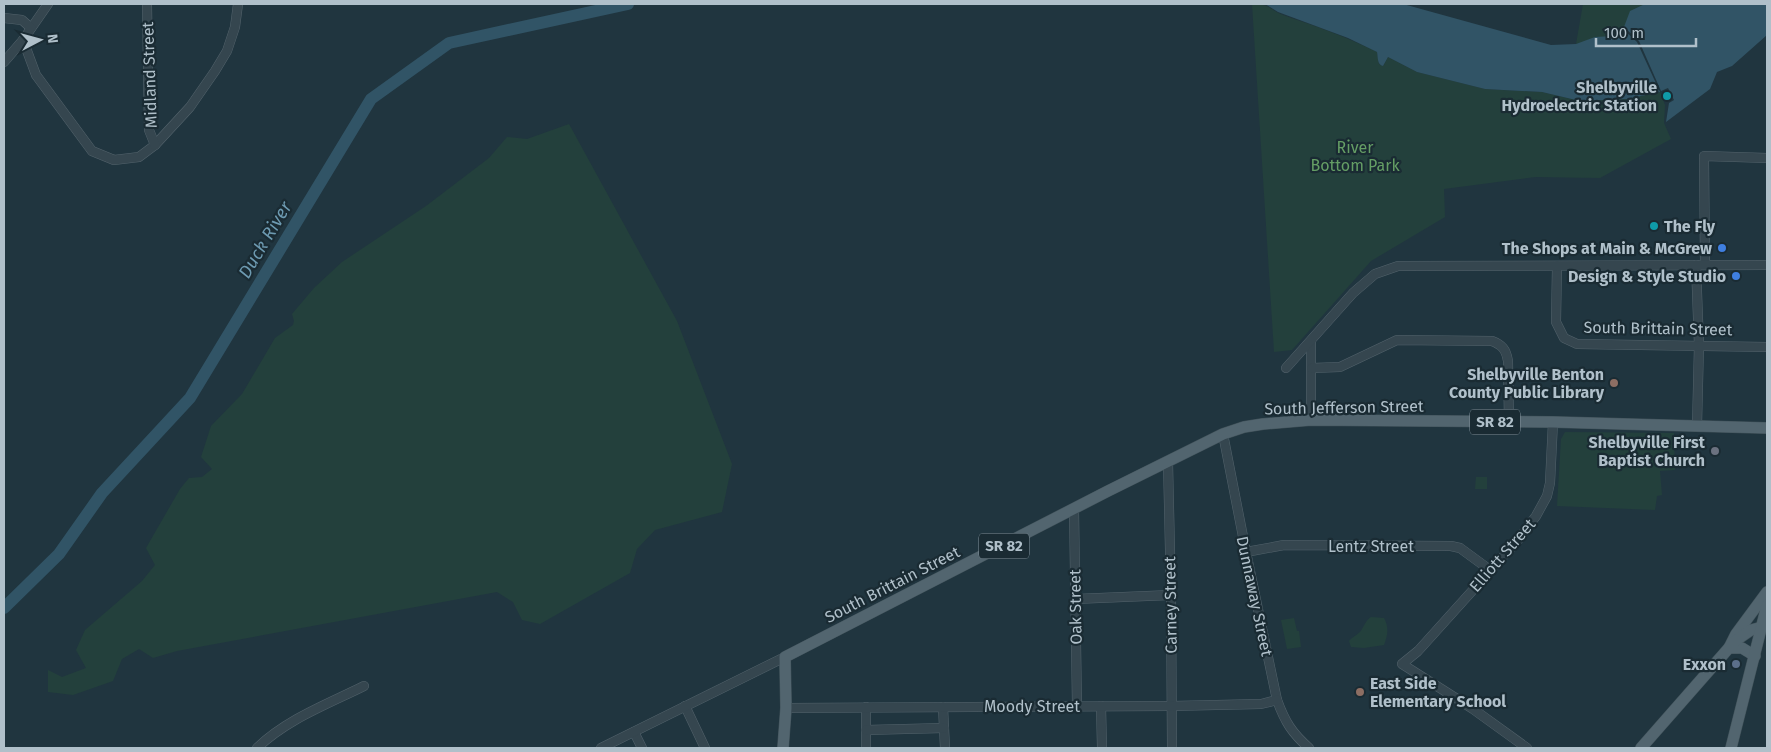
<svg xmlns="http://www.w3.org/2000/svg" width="1771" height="752" font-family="'Fira Sans',sans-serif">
  <rect width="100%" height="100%" fill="#20353f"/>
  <g fill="#23403c">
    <path d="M1252,4C1271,4 1268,9 1283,15C1315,26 1347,37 1377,52L1379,64L1383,66L1388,57L1417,72L1485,89L1542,92L1580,101L1627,99L1660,92L1665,105L1664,123L1671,139L1600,178L1535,177L1444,189L1445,217L1371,261L1292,350L1274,352Z"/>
    <path d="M1583,4H1645L1624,27V30L1614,36L1576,44Z"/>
    <path d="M569,124L677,321L732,464L722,512L655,530L637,549L630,573L540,624L522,620L513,602L497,592L177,651L153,658L139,649L122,659L113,681L73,695L48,692V670L62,677L86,668L76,650L85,630L142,581L155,565L146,548L180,489L189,478L202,477L212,469L201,457L211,426L242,394L275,338L293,325L294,321L292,314L314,288L342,262L426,206L489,158L507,137L527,139Z"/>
    <path d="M1565,432L1674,433L1675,470L1660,471L1662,495L1657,496L1655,510L1557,506L1561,439Z"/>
    <path d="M1476,477H1487V489H1475Z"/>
    <path d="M1371,617L1384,618C1389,627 1388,635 1384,645L1364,648L1351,647L1349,641C1352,637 1356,636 1360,632C1364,627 1365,621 1371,617Z"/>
    <path d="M1294,618L1297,631H1299L1301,647L1287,649L1281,620Z"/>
  </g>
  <g fill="#315466">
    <path d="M1265,4H1403L1551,45L1576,44L1595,37L1614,36L1624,30L1637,42L1660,92L1627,99L1580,101L1542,92L1485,89L1417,72L1388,57L1383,66C1377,65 1378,57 1377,52L1348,38L1278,12Z"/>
    <path d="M1645,4H1767V35L1732,66L1717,72L1710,89L1666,122L1669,103L1674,100L1668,88L1661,91L1639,41L1624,27L1630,11Z"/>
  </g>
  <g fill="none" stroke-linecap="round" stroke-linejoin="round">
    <path stroke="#315466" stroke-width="12" d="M4,608L59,554L102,493L190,398L371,99L449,43L628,4"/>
    <g stroke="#53636c" stroke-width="10">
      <g id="minor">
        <path d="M48,4L23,40L36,75L92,151L114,160L139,157L155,145L190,107L215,71L227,51L235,27L238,4"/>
        <path d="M147,4L149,130L155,145"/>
        <path d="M4,18L22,20L31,28"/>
        <path d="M4,62L23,40"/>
        <path d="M1705,264L1704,156L1767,158"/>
        <path d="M1696,265L1699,345L1697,426"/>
        <path d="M1557,266L1556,322L1564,338L1577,344L1767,347"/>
        <path d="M1311,341V420"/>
        <path d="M1286,368L1353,293L1375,274L1398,266L1767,265"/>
        <path d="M1312,368L1340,367L1397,340L1492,341C1502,345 1506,349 1508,361L1509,422"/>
        <path d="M1223,434L1246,552L1277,700C1285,722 1292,733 1309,748"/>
        <path d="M1168,462L1171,595L1172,748"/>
        <path d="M1074,509L1077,706"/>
        <path d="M1246,552L1284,545L1451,546L1460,548L1490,570"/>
        <path d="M1075,599L1171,595"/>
        <path d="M685,706L705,748"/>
        <path d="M1101,706L1102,748"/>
        <path d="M866,707V748"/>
        <path d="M943,707L945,748"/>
        <path d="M786,708L1171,706L1261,704L1277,700"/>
        <path d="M866,730L944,728"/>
        <path d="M634,732L642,748"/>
        <path d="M257,748C287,719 328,704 364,686"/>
        <path d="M601,748L785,657"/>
        <path d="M1527,748L1473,709L1402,664L1418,651L1518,540L1536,516L1547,496L1550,483L1553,422"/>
      </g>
    </g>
    <g stroke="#41525a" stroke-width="12">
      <g id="major">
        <path d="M1755,656L1742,648H1729L1736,634L1767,592"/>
        <path d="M783,748L786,708L785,657L1108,491L1223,434L1244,427L1263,424L1311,420L1553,422L1767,428"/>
        <path d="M1641,748L1735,641L1751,630L1762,627"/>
        <path d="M1731,748L1767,605"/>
      </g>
    </g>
    <use href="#minor" stroke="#35464f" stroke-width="9"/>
    <use href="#major" stroke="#52656f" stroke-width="11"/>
  </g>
  <g fill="#0f9aa8" stroke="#1a2b33" stroke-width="2">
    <circle cx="1667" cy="96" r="5"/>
    <circle cx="1654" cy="226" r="5"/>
  </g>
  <g fill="#3f7fe0" stroke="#1a2b33" stroke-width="2">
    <circle cx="1722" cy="248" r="5"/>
    <circle cx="1736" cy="276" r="5"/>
  </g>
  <g fill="#8d6e63" stroke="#1a2b33" stroke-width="2">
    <circle cx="1614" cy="383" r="5"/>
    <circle cx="1360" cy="692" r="5"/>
  </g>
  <circle fill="#6b7280" stroke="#1a2b33" stroke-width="2" cx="1715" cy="451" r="5"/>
  <circle fill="#5c6f8a" stroke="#1a2b33" stroke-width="2" cx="1736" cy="664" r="5"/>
  <g text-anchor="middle" stroke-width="4.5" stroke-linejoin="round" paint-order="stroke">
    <g fill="#1a2b33" stroke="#83939d" stroke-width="1">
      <rect x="1470" y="409.5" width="50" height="25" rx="4"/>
      <rect x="979" y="533.5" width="50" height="25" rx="4"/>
    </g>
    <g font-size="15" font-weight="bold" fill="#b0c0ca">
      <text x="1495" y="427">SR 82</text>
      <text x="1004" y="551">SR 82</text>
    </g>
    <g font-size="16" fill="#b0c0ca" stroke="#1a2b33">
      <text transform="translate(149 75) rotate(-92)" y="6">Midland Street</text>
      <text transform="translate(1658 328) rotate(1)" y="6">South Brittain Street</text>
      <text transform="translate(1344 407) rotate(-1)" y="6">South Jefferson Street</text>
      <text x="1371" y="552">Lentz Street</text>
      <text transform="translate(1502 555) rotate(-49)" y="6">Elliott Street</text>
      <text transform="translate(892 584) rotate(-27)" y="6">South Brittain Street</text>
      <text transform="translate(1255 596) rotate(78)" y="6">Dunnaway Street</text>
      <text transform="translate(1170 605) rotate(-91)" y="6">Carney Street</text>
      <text transform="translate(1075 607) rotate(-91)" y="6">Oak Street</text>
      <text x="1032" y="712">Moody Street</text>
    </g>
    <g font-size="16" font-weight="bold" fill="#b0c0ca" stroke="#1a2b33" text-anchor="end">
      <text x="1657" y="93">Shelbyville<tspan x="1657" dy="18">Hydroelectric Station</tspan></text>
      <text x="1664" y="232" text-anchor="start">The Fly</text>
      <text x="1712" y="254">The Shops at Main &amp; McGrew</text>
      <text x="1726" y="282">Design &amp; Style Studio</text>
      <text x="1604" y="380">Shelbyville Benton<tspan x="1604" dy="18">County Public Library</tspan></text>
      <text x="1705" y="448">Shelbyville First<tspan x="1705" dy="18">Baptist Church</tspan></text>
      <text x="1726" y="670">Exxon</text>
      <text x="1370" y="689" text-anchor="start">East Side<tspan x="1370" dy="18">Elementary School</tspan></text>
    </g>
    <g font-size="16" fill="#659e65" stroke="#1a2b33">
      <text x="1355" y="153">River<tspan x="1355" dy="18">Bottom Park</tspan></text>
    </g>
    <g font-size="18" font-style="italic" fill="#6d9ab1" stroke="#1a2b33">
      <text transform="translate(265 240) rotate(-59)" y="6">Duck River</text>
    </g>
  </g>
  <rect width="1771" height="752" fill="none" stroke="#b0c0ca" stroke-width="10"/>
  <g transform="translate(40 40) rotate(84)" stroke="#1a2b33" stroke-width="4" paint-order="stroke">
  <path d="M0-4L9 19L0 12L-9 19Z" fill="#b0c0ca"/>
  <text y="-8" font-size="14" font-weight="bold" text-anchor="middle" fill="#b0c0ca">N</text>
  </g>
  <path d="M1596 38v8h100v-8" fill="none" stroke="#b0c0ca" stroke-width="2.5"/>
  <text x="1604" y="38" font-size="15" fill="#b0c0ca" stroke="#1a2b33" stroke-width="4" paint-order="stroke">100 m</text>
</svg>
